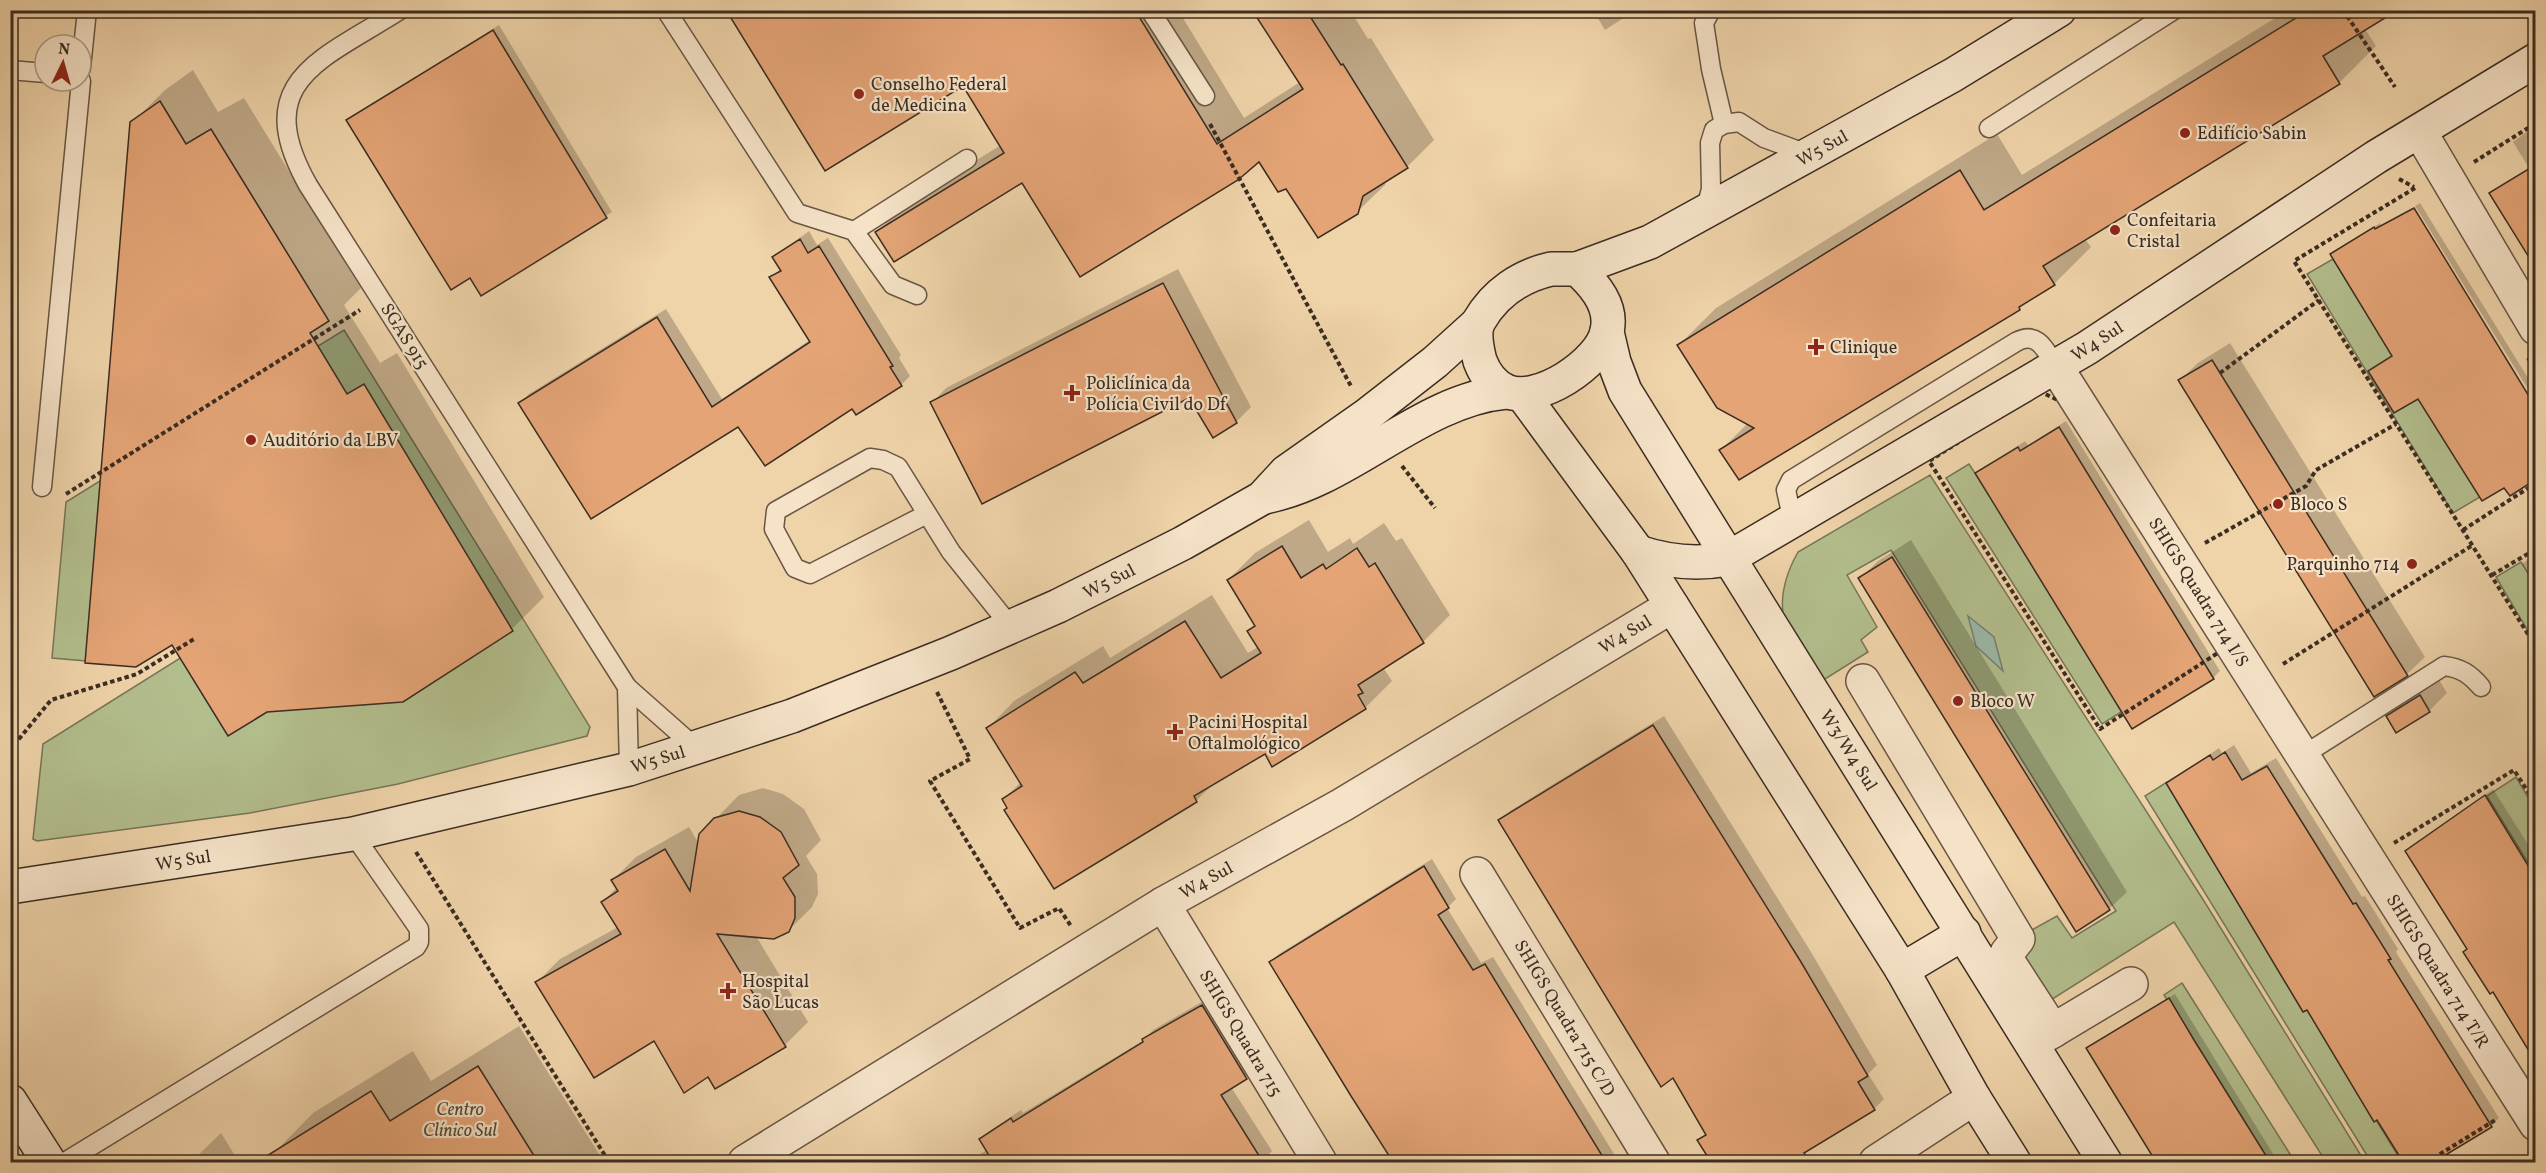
<svg xmlns="http://www.w3.org/2000/svg" width="2546" height="1173" font-family="Vollkorn,serif">
  <rect width="100%" height="100%" fill="#efd3a9"/>
  <filter id="stains"><feTurbulence type="fractalNoise" baseFrequency=".00333" numOctaves="4"/><feColorMatrix values="0 0 0 0 .2 0 0 0 0 .09 0 0 0 0 .02 0 0 0 .5 -.17"/></filter>
  <radialGradient id="worn" r=".72"><stop offset=".6" stop-color="#630" stop-opacity="0"/><stop offset="1" stop-color="#630" stop-opacity=".3"/></radialGradient>
  <g fill="#b3be8d" stroke="#777658" stroke-width="1.5">
    <path d="M2333,259L2480,497L2453,513L2307,274Z"/>
    <path d="M344,330L590,727L587,736L398,784L250,813L37,841L33,839L43,744L198,647L190,631L133,665L52,658L66,502Z"/>
    <path d="M1969,464L2126,709L2102,724L1946,478Z"/>
    <path d="M1930,475L2204,901L2365,1162H2326L2174,922L2043,1005L2003,946L2057,916L2072,938L2116,911L1891,550L1847,575L1877,627L1861,640L1868,652L1814,686C1787,636 1767,607 1798,552Z"/>
    <path d="M2521,562L2535,585V643L2496,577Z"/>
    <path d="M2516,777L2535,809V874L2487,796Z"/>
    <path d="M2167,782L2402,1162H2371L2145,796Z"/>
    <path d="M2182,983L2295,1162H2268L2164,995Z"/>
  </g>
  <path fill="#9ab8a7" stroke="#748072" stroke-width="1.5" d="M1968,616L1994,637L2003,671L1976,646Z"/>
  <g fill="#0003">
    <path d="M10,10H26L22,15L10,14Z"/>
    <path d="M728,10H1178L1244,118L1300,82L1254,10H1350L1368,39L1371,38L1434,140L1407,167L1386,180L1385,185L1357,212L1287,187L1259,160L1023,181L877,232L904,205L1001,145L963,83Z"/>
    <path d="M1593,10H1636L1605,30Z"/>
    <path d="M2288,10H2395L2365,29L2376,46L2339,83L2085,239L2091,247L2054,284L2019,308L1721,450L1748,423L1679,345L1716,308L1997,134L2022,175Z"/>
    <path d="M499,25L612,212L482,294L471,276L348,120Z"/>
    <path d="M193,70L218,112L244,98L361,288L344,305L380,363L397,353L544,597L512,629L132,123L165,90Z"/>
    <path d="M10,120H16L10,167Z"/>
    <path d="M2536,125V264L2491,194L2529,168L2513,142Z"/>
    <path d="M2420,203L2536,391V402L2415,206Z"/>
    <path d="M2412,208L2536,408V478L2511,494L2419,396L2370,371L2393,355L2332,254L2380,223L2381,225Z"/>
    <path d="M809,231L817,245L828,238L901,355L899,358L910,376L901,385L852,406L739,425L520,403L529,394L666,309L722,399L810,340L771,278L781,268L774,257Z"/>
    <path d="M1178,269L1251,407L1236,422L1214,436L1190,396L932,403L946,388Z"/>
    <path d="M2230,343L2425,657L2407,674L2180,380L2198,363Z"/>
    <path d="M2066,421L2220,671L2213,678L1977,473L2025,441L2028,445Z"/>
    <path d="M1309,520L1328,552L1350,538L1353,544L1384,523L1396,541L1402,538L1450,615L1423,642L1384,669L1392,681L1365,708L1265,752L1214,783L1196,801L1009,807L1004,799L1021,782L988,728L1014,701L1103,646L1110,658L1212,595L1248,653L1258,647L1249,632L1256,625L1228,580L1255,553Z"/>
    <path d="M1911,540L2127,892L2109,909L1860,579L1878,561Z"/>
    <path d="M2536,553V585L2522,564Z"/>
    <path d="M2438,678L2447,693L2429,711L2387,717L2405,699Z"/>
    <path d="M1664,716L1811,952L1877,1065L1868,1074L1884,1099L1874,1109L1790,1162H1713L1699,1140L1707,1133L1673,1076L1500,821L1510,811Z"/>
    <path d="M2234,745L2251,773L2276,758L2362,897L2365,896L2398,949L2396,952L2499,1118L2491,1126L2432,1162H2405L2168,783L2219,748L2222,753Z"/>
    <path d="M763,788L783,794L804,809L821,840L806,856L817,874L818,894L812,907L788,931L756,936L808,1022L785,1045L654,1039L537,982L560,959L618,927L603,902L617,887L613,880L636,857L689,827L699,844L700,835L739,795Z"/>
    <path d="M2493,789L2536,857V1058L2407,851Z"/>
    <path d="M1432,859L1456,899L1447,908L1481,963L1493,957L1619,1162H1394L1271,962L1279,954Z"/>
    <path d="M2175,994L2278,1162H2159L2088,1048Z"/>
    <path d="M1212,996L1256,1068L1231,1087L1272,1151L1262,1161L967,1162L987,1150L981,1139L991,1130L1021,1110L1023,1113L1144,1040L1153,1030Z"/>
    <path d="M519,1026L604,1162H260L272,1155L313,1113L413,1051L431,1081Z"/>
    <path d="M221,1133L239,1162H191Z"/>
    <path d="M10,1138L25,1162H10Z"/>
  </g>
  <g fill="#e4a476" stroke="#3b2d22" stroke-width="1.5">
    <path d="M726,10H1135L1217,144L1303,89L1252,10H1306L1341,65L1343,64L1408,168L1363,196L1358,214L1318,238L1286,189L1278,192L1259,162L1238,180L1080,277L1022,183L894,262L875,232L1004,153L963,86L825,171Z"/>
    <path d="M2309,10H2398L2323,56L2340,84L2043,266L2055,285L2019,307L2020,310L1739,480L1719,450L1754,428L1717,408L1677,345L1960,170L1984,210Z"/>
    <path d="M493,30L607,218L481,296L470,278L451,290L346,120Z"/>
    <path d="M160,101L186,144L211,129L329,321L310,333L347,394L364,384L513,631L403,702L267,712L228,736L172,645L136,667L85,663L130,122Z"/>
    <path d="M2535,165V267L2489,193Z"/>
    <path d="M2414,208L2535,406V480L2510,496L2504,488L2482,501L2418,399L2394,413L2368,371L2392,356L2330,254L2374,227L2375,229Z"/>
    <path d="M800,239L808,253L819,246L893,366L890,367L902,386L856,415L852,409L765,466L738,427L591,519L518,403L657,317L712,407L810,342L769,277L781,271L772,257Z"/>
    <path d="M1163,283L1237,423L1213,438L1189,398L982,504L930,402Z"/>
    <path d="M2212,360L2408,676L2374,697L2178,380Z"/>
    <path d="M2059,427L2214,679L2132,729L1975,473L2018,447L2020,451Z"/>
    <path d="M1282,546L1301,578L1323,564L1326,569L1357,548L1369,567L1375,563L1424,643L1358,685L1363,693L1358,695L1366,709L1272,767L1265,754L1194,796L1197,802L1192,805L1054,889L1004,810L1007,808L1002,799L1022,786L986,728L1075,672L1083,683L1185,621L1221,678L1261,653L1247,631L1255,626L1227,580Z"/>
    <path d="M1892,557L2110,910L2076,932L1858,578Z"/>
    <path d="M2420,695L2430,712L2396,733L2386,716Z"/>
    <path d="M1653,725L1801,962L1868,1076L1858,1082L1875,1110L1804,1153L1810,1162H1711L1697,1140L1706,1135L1673,1078L1661,1087L1498,820Z"/>
    <path d="M2225,752L2242,780L2267,766L2353,904L2356,903L2391,959L2388,960L2492,1127L2434,1162H2403L2377,1120L2374,1122L2307,1010L2303,1012L2166,783L2210,755L2213,760Z"/>
    <path d="M2485,795L2535,877V1061L2493,992L2490,994L2463,952L2467,949L2405,851Z"/>
    <path d="M739,811L760,817L781,832L799,865L783,878L795,897V918L789,932L774,939L717,934L786,1047L715,1089L708,1077L684,1093L654,1041L594,1078L535,982L621,934L601,902L618,891L611,880L665,849L690,891L699,834L714,818Z"/>
    <path d="M1424,866L1449,908L1438,915L1473,970L1485,964L1606,1162H1393L1351,1096L1269,962Z"/>
    <path d="M2169,998L2194,1040L2270,1162H2156L2102,1074L2086,1048Z"/>
    <path d="M1202,1005L1247,1079L1221,1095L1263,1162H993L979,1139L1011,1118L1013,1122L1143,1042L1142,1039Z"/>
    <path d="M478,1066L538,1162H257L371,1091L390,1121Z"/>
  </g>
  <g fill="none" stroke-linecap="round" stroke-linejoin="round">
    <g stroke="#685644" stroke-width="21">
      <g id="lane">
        <path d="M400,10C322,60 249,80 308,185L627,687L629,769"/>
        <path d="M666,10L797,213L854,231L893,285L917,295"/>
        <path d="M1150,10L1205,96"/>
        <path d="M1711,10L1704,23L1711,69L1724,124"/>
        <path d="M81,68L87,10"/>
        <path d="M10,70L45,73"/>
        <path d="M1989,128L2174,10"/>
        <path d="M1705,212L1711,189L1710,143L1714,130L1724,124L1739,122L1764,138L1810,155"/>
        <path d="M854,231L967,159"/>
        <path d="M42,487L81,81"/>
        <path d="M927,514L810,574L795,568L774,529L776,511L870,458L883,460L898,467L951,552L1011,627"/>
        <path d="M1793,522L1786,490L1791,480L2016,342C2038,330 2046,351 2056,367"/>
        <path d="M627,687L696,748"/>
        <path d="M2302,756L2444,666C2461,668 2470,674 2481,687"/>
        <path d="M65,1162L416,947L419,942V929L353,834"/>
      </g>
    </g>
    <g stroke="#685644" stroke-width="36">
      <g id="street">
        <path d="M2420,132L2536,328"/>
        <path d="M2056,367L2536,1124"/>
        <path d="M1863,681L2018,939L2007,953V960L2053,1031"/>
        <path d="M1477,874L1653,1162"/>
        <path d="M1163,904L1320,1162"/>
        <path d="M2034,1042L2131,984"/>
        <path d="M745,1162L1163,904L1342,805L1672,606"/>
        <path d="M1876,1162L1974,1098"/>
      </g>
    </g>
    <g stroke="#3b2d22" stroke-width="36">
      <g id="secondary">
        <path d="M1551,269H1577C1594,284 1613,306 1607,331C1601,363 1537,405 1506,391C1492,385 1485,374 1480,361C1477,349 1473,332 1479,321C1495,293 1521,276 1551,269Z"/>
        <path d="M1577,269L1650,242L1953,75L2059,10"/>
        <path d="M1607,332L1614,362L1625,391L2105,1162"/>
        <path d="M1522,394L1638,552L1902,970L1974,1098L2014,1162"/>
        <path d="M1264,497C1350,481 1420,400 1506,392"/>
        <path d="M1638,552C1668,562 1696,565 1727,559L2087,348L2376,157L2536,60"/>
        <path d="M10,887L353,834L629,769L792,716L951,653L1058,606L1183,543L1262,498L1286,472L1367,415L1435,362L1477,324"/>
        <path d="M1902,970L1964,933"/>
        <path d="M10,1101L49,1162"/>
      </g>
    </g>
    <g stroke="#3b2d22" stroke-width="4" stroke-dasharray="4.5 3" stroke-linecap="butt">
      <path d="M2343,10L2395,87"/>
      <path d="M1210,124L1352,388"/>
      <path d="M2474,162L2536,123"/>
      <path d="M2399,179L2414,187"/>
      <path d="M2415,188L2294,261L2536,647"/>
      <path d="M2528,358L2536,370"/>
      <path d="M2220,373L2319,300"/>
      <path d="M2039,391L2066,404L2224,649L2100,729L1929,461Z"/>
      <path d="M1402,466L1435,508"/>
      <path d="M66,494L360,310"/>
      <path d="M2463,530L2536,483"/>
      <path d="M2205,543L2306,486L2316,470L2396,424"/>
      <path d="M2492,575L2536,549"/>
      <path d="M2283,664L2473,545"/>
      <path d="M937,692L970,759L930,781L1020,928L1059,908L1071,926"/>
      <path d="M14,745L51,700L137,674L194,639"/>
      <path d="M2394,843L2514,770L2536,804"/>
      <path d="M416,852L609,1162"/>
      <path d="M2427,1162L2497,1119"/>
    </g>
    <use href="#lane" stroke="#f5e2c7" stroke-width="18"/>
    <use href="#street" stroke="#f5e2c7" stroke-width="33"/>
    <use href="#secondary" stroke="#f5e2c7" stroke-width="33"/>
  </g>
  <g fill="#8f2418" stroke="#f5e2c7" stroke-width="2">
    <circle cx="859" cy="94" r="6"/>
    <circle cx="2185" cy="133" r="6"/>
    <circle cx="2115" cy="230" r="6"/>
    <path d="M1813 338h6v6h6v6h-6v6h-6v-6h-6v-6h6z"/>
    <path d="M1069 384h6v6h6v6h-6v6h-6v-6h-6v-6h6z"/>
    <circle cx="251" cy="440" r="6"/>
    <circle cx="2278" cy="504" r="6"/>
    <circle cx="2412" cy="564" r="6"/>
    <circle cx="1958" cy="701" r="6"/>
    <path d="M1172 723h6v6h6v6h-6v6h-6v-6h-6v-6h6z"/>
    <path d="M725 982h6v6h6v6h-6v6h-6v-6h-6v-6h6z"/>
  </g>
  <g text-anchor="middle" stroke-width="4.5" stroke-linejoin="round" paint-order="stroke">
    <g font-size="18" fill="#3b2d22" stroke="#f5e2c7" text-anchor="start">
      <text x="871" y="90">Conselho Federal<tspan x="871" dy="21">de Medicina</tspan></text>
      <text x="2197" y="139">Edifício Sabin</text>
      <text x="2127" y="226">Confeitaria<tspan x="2127" dy="21">Cristal</tspan></text>
      <text x="1830" y="353">Clinique</text>
      <text x="1086" y="389">Policlínica da<tspan x="1086" dy="21">Polícia Civil do Df</tspan></text>
      <text x="263" y="446">Auditório da LBV</text>
      <text x="2290" y="510">Bloco S</text>
      <text x="2400" y="570" text-anchor="end">Parquinho 714</text>
      <text x="1970" y="707">Bloco W</text>
      <text x="1188" y="728">Pacini Hospital<tspan x="1188" dy="21">Oftalmológico</tspan></text>
      <text x="742" y="987">Hospital<tspan x="742" dy="21">São Lucas</tspan></text>
    </g>
    <g font-size="18" fill="#3b2d22" stroke="#f5e2c7">
      <text transform="translate(1822 148) rotate(-29)" y="6">W5 Sul</text>
      <text transform="translate(405 336) rotate(58)" y="6">SGAS 915</text>
      <text transform="translate(2097 341) rotate(-33)" y="6">W4 Sul</text>
      <text transform="translate(1109 581) rotate(-27)" y="6">W5 Sul</text>
      <text transform="translate(2199 592) rotate(58)" y="6">SHIGS Quadra 714 I/S</text>
      <text transform="translate(1625 634) rotate(-31)" y="6">W4 Sul</text>
      <text transform="translate(1849 750) rotate(58)" y="6">W3/W4 Sul</text>
      <text transform="translate(658 759) rotate(-17)" y="6">W5 Sul</text>
      <text transform="translate(183 860) rotate(-9)" y="6">W5 Sul</text>
      <text transform="translate(1206 880) rotate(-29)" y="6">W4 Sul</text>
      <text transform="translate(2438 971) rotate(58)" y="6">SHIGS Quadra 714 T/R</text>
      <text transform="translate(1565 1018) rotate(59)" y="6">SHIGS Quadra 715 C/D</text>
      <text transform="translate(1241 1033) rotate(59)" y="6">SHIGS Quadra 715</text>
    </g>
    <g font-size="18" font-style="italic" fill="#534a37" stroke="#f5e2c7">
      <text x="460" y="1115">Centro<tspan x="460" dy="21">Clínico Sul</tspan></text>
    </g>
  </g>
  <rect width="2546" height="1173" fill="none" stroke="#efd3a9" stroke-width="36"/>
  <rect x="12" y="12" width="2522" height="1149" fill="none" stroke="#3b2d22" stroke-width="3"/>
  <rect x="18" y="18" width="2510" height="1137" fill="none" stroke="#3b2d22" stroke-width="1.5"/>
  <g transform="translate(63 63) rotate(5)"><circle r="28" fill="#f5e2c7" stroke="#ab9a85" stroke-width="1.5"/>
  <path d="M0-4.5L10 22L0 15L-10 22Z" fill="#8f2418"/>
  <text y="-9" font-size="16" font-weight="bold" text-anchor="middle" fill="#3b2d22">N</text>
  </g>
  <rect width="100%" height="100%" filter="url(#stains)"/>
  <rect width="100%" height="100%" fill="url(#worn)"/>
</svg>
